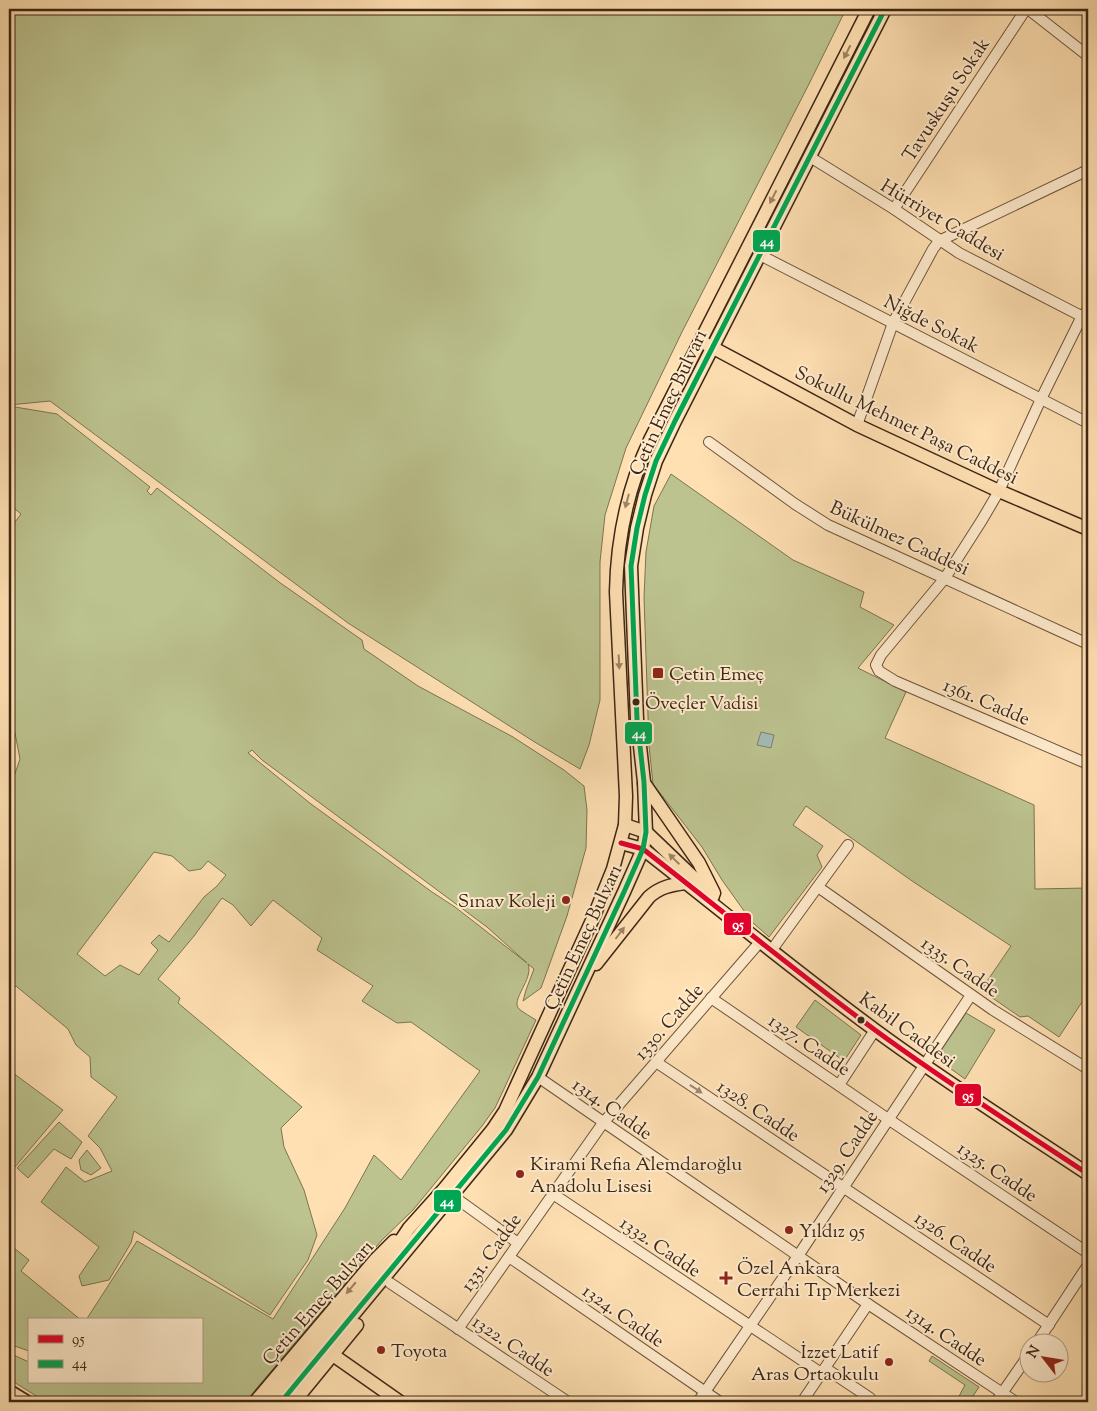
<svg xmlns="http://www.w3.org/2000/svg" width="1097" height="1411" font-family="'Sorts Mill Goudy',serif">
  <rect width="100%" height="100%" fill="#ffe0b2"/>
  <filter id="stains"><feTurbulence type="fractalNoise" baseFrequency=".004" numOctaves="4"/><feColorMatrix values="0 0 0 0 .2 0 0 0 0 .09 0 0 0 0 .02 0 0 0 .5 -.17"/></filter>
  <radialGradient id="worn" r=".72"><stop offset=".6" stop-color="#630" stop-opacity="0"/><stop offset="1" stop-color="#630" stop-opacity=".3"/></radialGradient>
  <g fill="#bcc38f" stroke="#7c7452" fill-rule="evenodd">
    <path d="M9,9H846L810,82L682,332L626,448L605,515L600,562V700L589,745L580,769L533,741L348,623L50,401L9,405Z"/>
    <path d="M9,406L57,414L150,487L147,491L151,495L157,488L279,582L362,640L364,649L418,686L513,737L564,770L584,786L587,810L586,848L567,916L541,988L523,1001L526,990L534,969L528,964C534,979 510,1000 519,1009C524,1013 531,1017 536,1020L503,1091L495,1108L482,1126L413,1210L382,1240L245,1402H46L9,1379V1353L29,1362V1382H201V1320H86L137,1241L273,1319L345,1208L374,1155L401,1180L480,1071L411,1022L397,1023L362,1001L373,986L317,950L322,938L273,900L251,926L233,905L222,898L194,936L158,979L180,998L178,1003L302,1107L281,1128L284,1147L304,1190L317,1235L308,1260L270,1315L134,1231L131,1243L109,1280L82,1286L79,1276L99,1247L41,1202L66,1167L85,1182L112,1171L100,1148L88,1136L117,1097L91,1077L90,1057L76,1045L68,1029L16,986L9,993V784L12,782L20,759L14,728L9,719V697L14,694L9,690V530L21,514L9,504ZM252,750L262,760L487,927L527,963L455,907L432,892L311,804L248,753ZM154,852L172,856L189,871L201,869L208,861L226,875L217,886L204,897L169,942L159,935L151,943L158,950L139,975L120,965L105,976L77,954Z"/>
    <path d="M671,474L793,560L864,592L860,607L894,625L858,668L906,692L885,738L1034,805L1035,889L1088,888V993L1059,1037L1028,1016L1020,1017L981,990L1011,946L915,883L806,806L793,825L823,846L817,855L822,867L769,937L752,922L722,880L702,847L653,784L649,746L644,597L646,552L654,506Z"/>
    <path d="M815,1000L861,1035L844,1061L796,1027Z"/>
    <path d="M966,1013L995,1030L965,1079L936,1058Z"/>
    <path d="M9,1070L63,1110L9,1174Z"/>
    <path d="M59,1122L82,1142L71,1159L54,1149L28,1178L17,1168Z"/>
    <path d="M87,1150L101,1168L91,1175L81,1170L79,1160Z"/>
    <path d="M9,1244L29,1260L21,1271L81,1320H29V1351L9,1344Z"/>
    <path d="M932,1356L979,1387L969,1402H956L965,1385L929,1361Z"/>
  </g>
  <path fill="#a3bbb5" stroke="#7a7f75" d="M761,732L774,735L771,748L757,745Z"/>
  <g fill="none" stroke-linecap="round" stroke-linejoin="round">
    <g stroke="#6e543c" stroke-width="12">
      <g id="minor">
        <path d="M1028,9L1088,56"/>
        <path d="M810,157L894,209L959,253L1087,319"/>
        <path d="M894,209L1026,9"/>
        <path d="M760,255L1088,423"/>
        <path d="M1088,310L1082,316L1041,399L999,491L982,520L945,578L881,655L876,665L879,671L895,681L1088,764"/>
        <path d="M857,425L893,323L933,249L939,241L1088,170"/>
        <path d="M709,442L795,504L828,525L1088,644"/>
        <path d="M818,887L993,1010L1088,1069"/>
        <path d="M771,951L848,845"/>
        <path d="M711,998L888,1119L1088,1253"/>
        <path d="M656,1062L1049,1325"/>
        <path d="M538,1077L868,1304L1016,1402"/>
        <path d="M839,1085L875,1030"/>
        <path d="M553,1194L821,1373"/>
        <path d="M453,1196L518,1243"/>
        <path d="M509,1257L720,1402"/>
        <path d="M390,1283L568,1402"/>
        <path d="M458,1329L603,1123L760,942"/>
        <path d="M1036,1344L1088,1265"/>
        <path d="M825,1368L870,1398"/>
        <path d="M698,1402L798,1256L971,995"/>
        <path d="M802,1402L868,1304"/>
        <path d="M996,1402L1030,1353"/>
      </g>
    </g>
    <g stroke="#3d2615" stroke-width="15">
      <g id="major">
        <path d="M706,344L857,425L999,491L1088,529"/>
        <path d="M644,783L699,863L714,893"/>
        <path d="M625,825L646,832L713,896"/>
        <path d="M621,843L643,849C720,909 796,972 875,1030C944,1081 1017,1127 1088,1174"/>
        <path d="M596,964L649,897C660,887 671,885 685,883"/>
        <path d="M333,1355L400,1402"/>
        <path d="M9,1391L27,1402"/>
        <path d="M255,1402L375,1260L394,1241"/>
        <path d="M268,1402L389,1258L409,1228L444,1189L493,1129L505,1111L594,916L613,869L625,825L626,796L616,592C617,538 627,489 650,440L869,9"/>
        <path d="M281,1402L506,1130L538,1077L624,892L643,849L646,832L644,782L637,719L631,566L637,528L645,495L656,461L675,421L885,9"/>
        <path d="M294,1402L357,1325"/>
      </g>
    </g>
    <use href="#minor" stroke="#ffebcd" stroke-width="10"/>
    <use href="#major" stroke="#ffe0b2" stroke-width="12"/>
    <g stroke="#ffebcd" stroke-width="9">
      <path id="bus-1" d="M621,843L643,849C720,909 796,972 875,1030C944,1081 1017,1127 1088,1174"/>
    </g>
    <g stroke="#ffebcd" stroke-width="9">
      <path id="bus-2" d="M281,1402L506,1130L538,1077L624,892L643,849L646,832L644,782L637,719L631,566L637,528L645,495L656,461L675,421L885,9"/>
    </g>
    <use href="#bus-1" stroke="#e4002b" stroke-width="5"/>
    <use href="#bus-2" stroke="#00a651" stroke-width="5"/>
  </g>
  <defs><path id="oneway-solid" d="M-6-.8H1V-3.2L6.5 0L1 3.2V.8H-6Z" transform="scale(1.25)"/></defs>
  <g fill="#9e8364">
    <use href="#oneway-solid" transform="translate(847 52) rotate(117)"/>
    <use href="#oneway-solid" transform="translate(773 197) rotate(117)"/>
    <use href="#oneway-solid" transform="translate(627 501) rotate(105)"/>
    <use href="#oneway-solid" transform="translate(619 662) rotate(87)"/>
    <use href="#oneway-solid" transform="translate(674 859) rotate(-136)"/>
    <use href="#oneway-solid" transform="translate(620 933) rotate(-53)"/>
    <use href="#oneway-solid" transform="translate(351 1288) rotate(130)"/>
  </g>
  <use fill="#9e8871" href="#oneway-solid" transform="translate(696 1089) rotate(34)"/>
  <g fill="#8f2418" stroke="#ffebcd" stroke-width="2">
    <rect x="652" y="667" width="12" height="12" rx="2.5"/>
    <circle cx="566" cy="900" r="5"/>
    <circle cx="520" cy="1174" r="5"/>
    <circle cx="789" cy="1230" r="5"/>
    <path d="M723.5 1270.5h5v5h5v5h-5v5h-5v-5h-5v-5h5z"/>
    <circle cx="381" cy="1350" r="5"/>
    <circle cx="889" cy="1362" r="5"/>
  </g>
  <g fill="#3d2615" stroke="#ffebcd" stroke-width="2">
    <circle cx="636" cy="702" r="4.5"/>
    <circle cx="861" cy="1020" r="4.5"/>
  </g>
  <g text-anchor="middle" stroke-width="4" stroke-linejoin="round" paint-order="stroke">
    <g font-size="18" fill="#3d2615" stroke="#ffebcd" text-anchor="start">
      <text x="645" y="709">Öveçler Vadisi</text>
    </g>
    <g font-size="19" fill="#3d2615" stroke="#ffebcd">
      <text transform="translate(945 99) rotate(-57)" y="7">Tavuskuşu Sokak</text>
      <text transform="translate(943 219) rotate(31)" y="7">Hürriyet Caddesi</text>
      <text transform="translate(932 323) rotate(27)" y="7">Niğde Sokak</text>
      <text transform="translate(667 402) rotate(-65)" y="7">Çetin Emeç Bulvarı</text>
      <text transform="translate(907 424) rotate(26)" y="7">Sokullu Mehmet Paşa Caddesi</text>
      <text transform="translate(900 537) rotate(25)" y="7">Bükülmez Caddesi</text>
      <text transform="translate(987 701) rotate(23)" y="7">1361. Cadde</text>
      <text transform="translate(582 937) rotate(-65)" y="7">Çetin Emeç Bulvarı</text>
      <text transform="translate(961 966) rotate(35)" y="7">1335. Cadde</text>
      <text transform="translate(668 1021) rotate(-49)" y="7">1330. Cadde</text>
      <text transform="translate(908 1029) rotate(36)" y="7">Kabil Caddesi</text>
      <text transform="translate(810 1044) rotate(34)" y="7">1327. Cadde</text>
      <text transform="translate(613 1108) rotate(35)" y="7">1314. Cadde</text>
      <text transform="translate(759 1110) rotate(34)" y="7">1328. Cadde</text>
      <text transform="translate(846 1151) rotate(-56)" y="7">1329. Cadde</text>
      <text transform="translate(998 1171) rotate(34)" y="7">1325. Cadde</text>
      <text transform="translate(956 1241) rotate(34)" y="7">1326. Cadde</text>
      <text transform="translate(661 1246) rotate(34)" y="7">1332. Cadde</text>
      <text transform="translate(490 1252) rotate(-55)" y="7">1331. Cadde</text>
      <text transform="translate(317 1302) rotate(-49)" y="7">Çetin Emeç Bulvarı</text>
      <text transform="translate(624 1315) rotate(35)" y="7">1324. Cadde</text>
      <text transform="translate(947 1335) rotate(34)" y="7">1314. Cadde</text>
      <text transform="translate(514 1345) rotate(34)" y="7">1322. Cadde</text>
    </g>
    <g font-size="19" fill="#3d2615" stroke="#ffebcd" text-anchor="start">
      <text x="669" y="680">Çetin Emeç</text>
      <text x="556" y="907" text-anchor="end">Sınav Koleji</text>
      <text x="530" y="1170">Kirami Refia Alemdaroğlu<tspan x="530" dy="22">Anadolu Lisesi</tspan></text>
      <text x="799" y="1237">Yıldız 95</text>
      <text x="737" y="1274">Özel Ankara<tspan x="737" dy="22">Cerrahi Tıp Merkezi</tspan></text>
      <text x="391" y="1357">Toyota</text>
      <text x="879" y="1358" text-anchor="end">İzzet Latif<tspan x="879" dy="22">Aras Ortaokulu</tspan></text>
    </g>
  </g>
  <g stroke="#ffebcd" stroke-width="2">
    <rect x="752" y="229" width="29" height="24" rx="5" fill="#00a651"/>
    <rect x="624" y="721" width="29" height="24" rx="5" fill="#00a651"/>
    <rect x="723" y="912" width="29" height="24" rx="5" fill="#e4002b"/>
    <rect x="954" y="1083" width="28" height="24" rx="5" fill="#e4002b"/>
    <rect x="433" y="1189" width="29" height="24" rx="5" fill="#00a651"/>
  </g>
  <g font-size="14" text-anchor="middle" font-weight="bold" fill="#fff">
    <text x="767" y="246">44</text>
    <text x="639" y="738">44</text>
    <text x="738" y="929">95</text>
    <text x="968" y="1100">95</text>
    <text x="447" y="1206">44</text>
  </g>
  <rect width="1097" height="1411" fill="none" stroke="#ffe0b2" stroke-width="30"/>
  <rect x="10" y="10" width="1077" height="1391" fill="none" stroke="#3d2615" stroke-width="2.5"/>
  <rect x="15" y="15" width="1067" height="1381" fill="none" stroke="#3d2615"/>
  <rect x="28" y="1318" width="175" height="65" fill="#ffebcd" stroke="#b19c83"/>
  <rect x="38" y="1335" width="25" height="8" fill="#e4002b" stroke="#b19c83"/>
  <text x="72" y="1344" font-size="15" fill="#3d2615">95</text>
  <rect x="38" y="1360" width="25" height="8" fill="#00a651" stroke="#b19c83"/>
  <text x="72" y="1368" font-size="15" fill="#3d2615">44</text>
  <g transform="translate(1044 1358) rotate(301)"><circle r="24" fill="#ffebcd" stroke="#b19c83"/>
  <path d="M0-4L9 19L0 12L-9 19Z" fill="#8f2418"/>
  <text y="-8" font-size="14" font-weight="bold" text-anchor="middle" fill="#3d2615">N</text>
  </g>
  <rect width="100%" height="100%" filter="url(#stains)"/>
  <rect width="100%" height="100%" fill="url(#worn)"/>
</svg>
